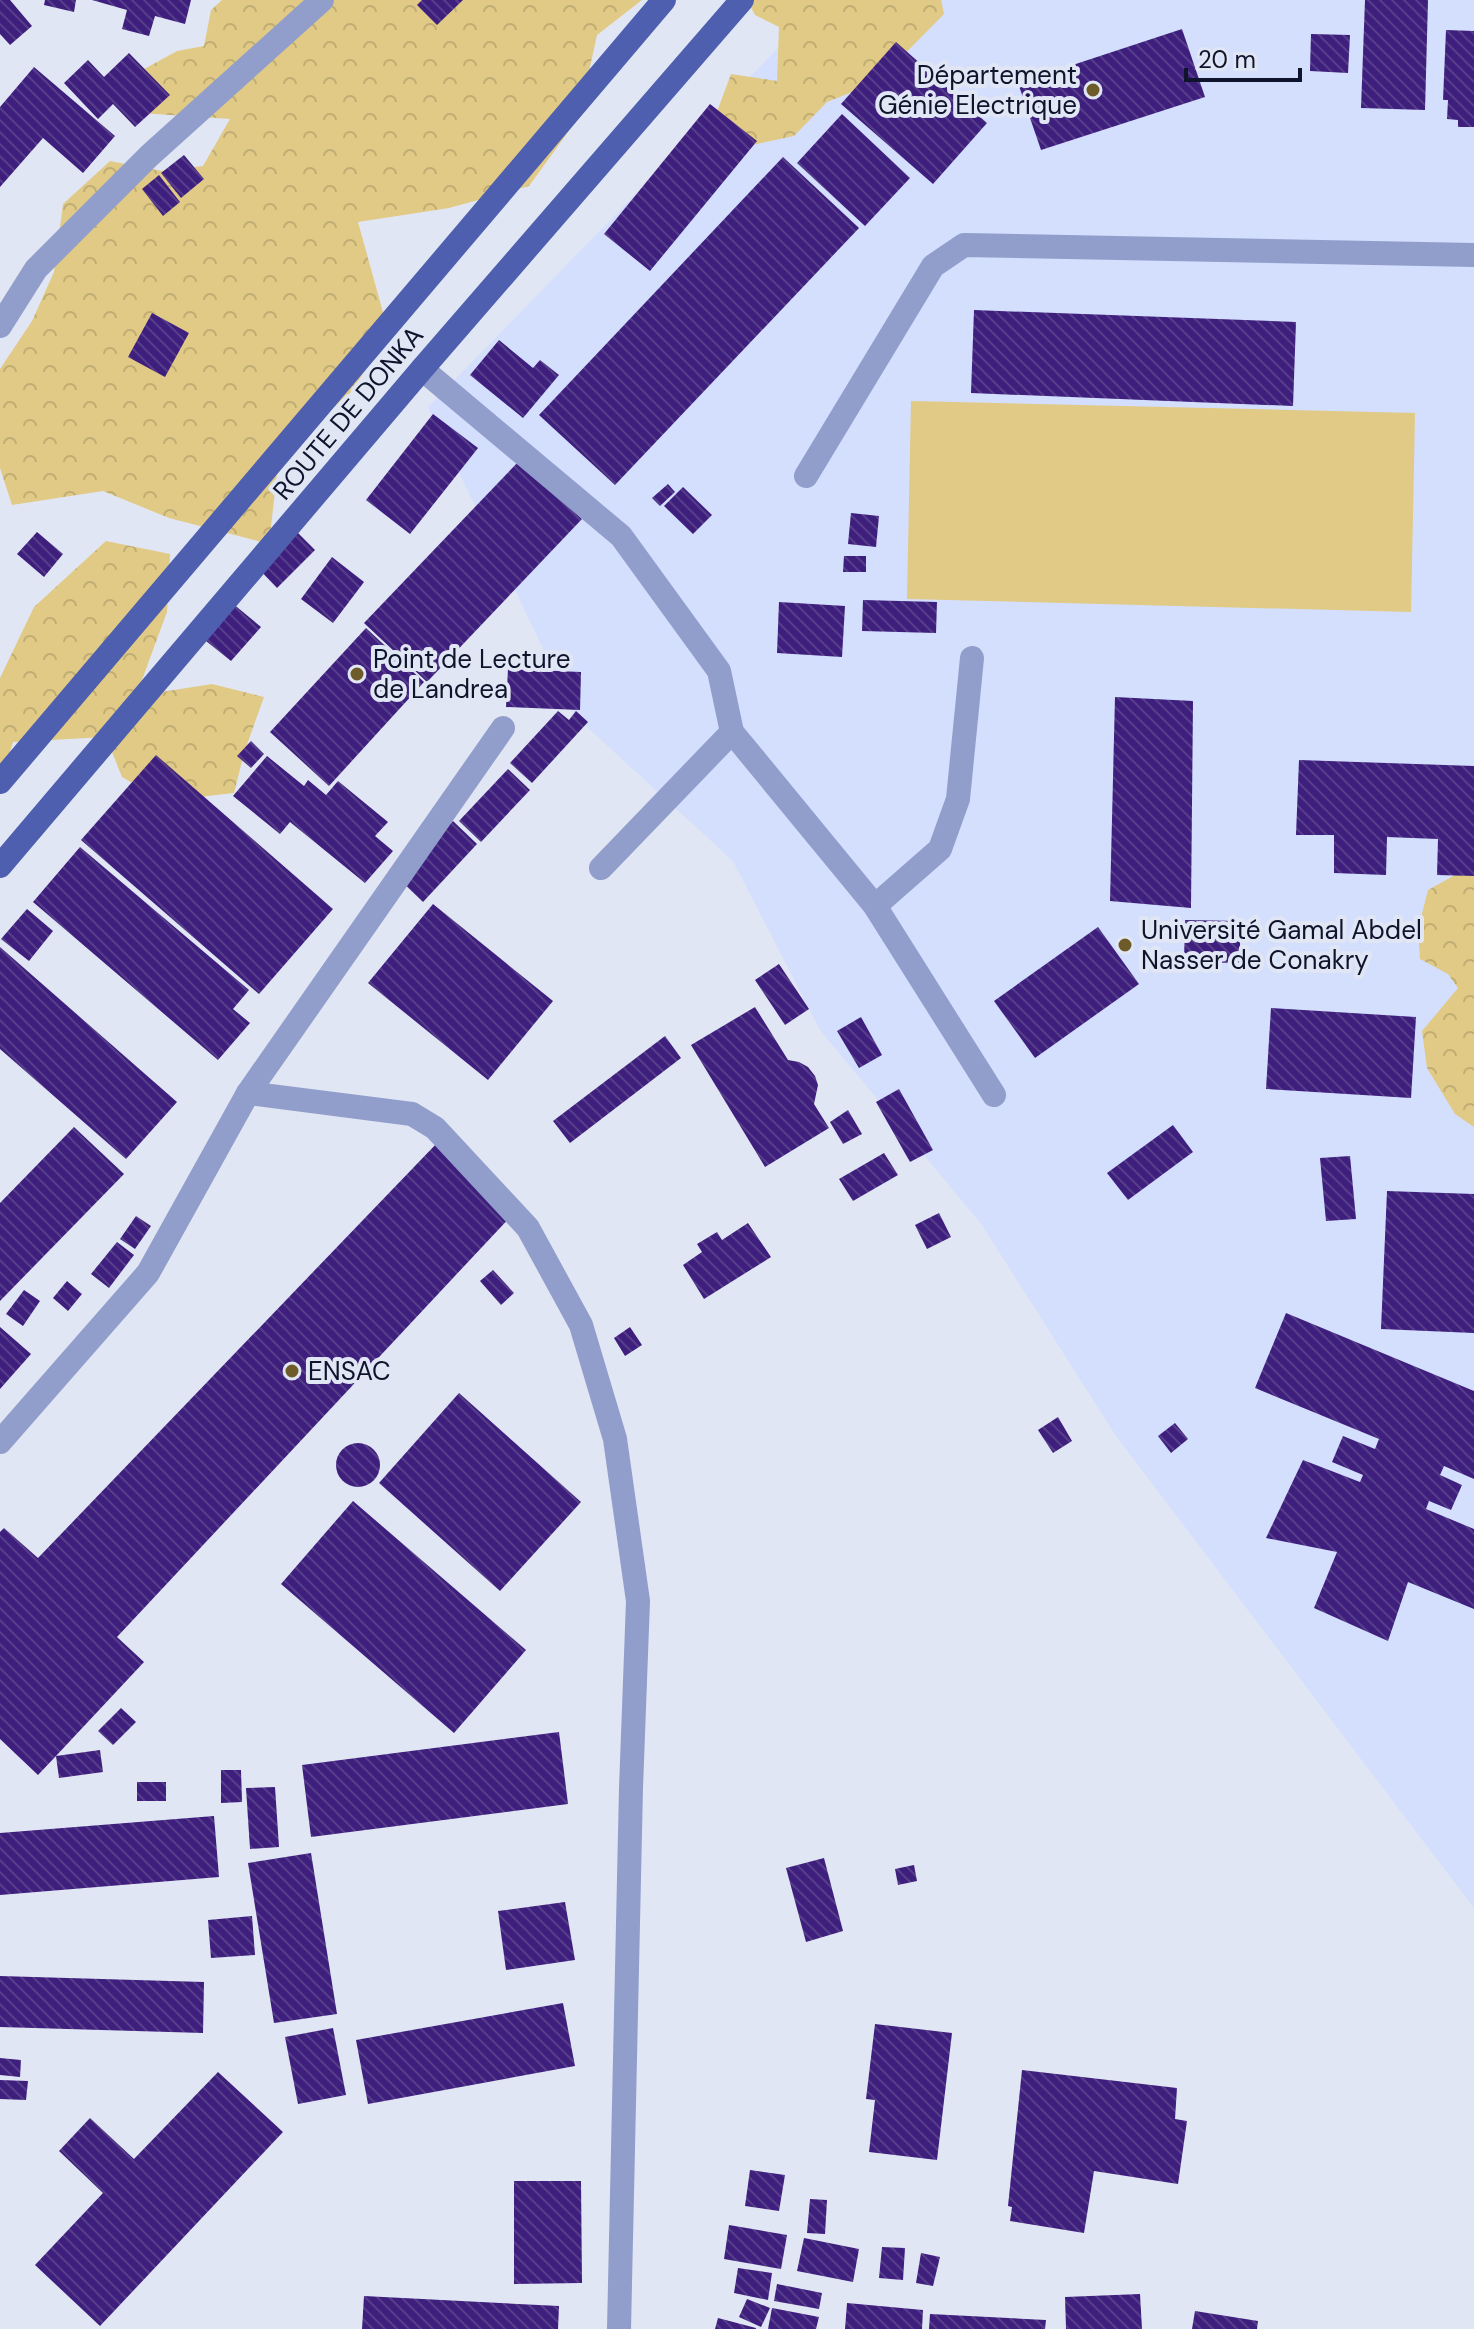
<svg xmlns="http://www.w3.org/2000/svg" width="1474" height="2329" font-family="'DM Sans',sans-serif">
  <defs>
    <pattern id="forest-crowns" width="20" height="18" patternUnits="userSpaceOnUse" patternTransform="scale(2)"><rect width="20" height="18" fill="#e1ca85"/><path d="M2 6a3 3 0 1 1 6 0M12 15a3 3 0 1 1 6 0" fill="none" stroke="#c0ad73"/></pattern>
    <pattern id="building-back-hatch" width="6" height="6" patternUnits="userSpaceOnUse" patternTransform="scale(2)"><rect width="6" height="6" fill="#3e1f7d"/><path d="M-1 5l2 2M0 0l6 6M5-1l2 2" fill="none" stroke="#563e8a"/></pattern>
  </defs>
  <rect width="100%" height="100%" fill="#e1e6f4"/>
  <path fill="#d4defd" d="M825,0H1474V1908L1116,1436L982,1225L820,1030L733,861L575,716L428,407Z"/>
  <g fill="url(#forest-crowns)">
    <path d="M222,0H642L597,35L579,117L529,186L449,208L358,222L389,334L351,392L279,456L269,544L169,518L103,491L12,505L0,468V369L32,321L54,272L63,204L110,161L162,171L203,166L230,119L140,113L137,73L177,51L204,46L211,10Z"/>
    <path d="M747,0H941L944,14L877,82L827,102L794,136L724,151L706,141L731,74L777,81L779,27L755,15Z"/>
    <path d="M106,541L170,554L167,612L136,696L212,684L264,697L244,753L234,793L163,801L122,777L106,737L13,742L0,786V678L34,607Z"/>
    <path d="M1473,865H1474V1127L1455,1114L1427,1068L1422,1031L1458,988L1448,974L1420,959L1418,929L1428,890Z"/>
  </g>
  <path fill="#e1ca85" d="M911,401L1415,413L1411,612L907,599Z"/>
  <g fill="url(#building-back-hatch)">
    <path d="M0,0H10L32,26L10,45L0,34Z"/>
    <path d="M45,0H76L74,12L44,5Z"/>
    <path d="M92,0H191L185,24L155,16L149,36L122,29L127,10Z"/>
    <path d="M422,0H463L437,25L417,5Z"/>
    <path d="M1365,0H1428L1425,110L1361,108Z"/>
    <path d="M1182,29L1205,97L1041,150L1018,83Z"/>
    <path d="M1446,30L1474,31V127H1458V120L1447,119L1448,100H1443Z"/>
    <path d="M1311,34L1350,35L1348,73L1310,71Z"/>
    <path d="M896,42L987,123L933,184L841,104Z"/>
    <path d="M129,53L170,95L135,127L113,104L98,119L64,83L88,60L104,77Z"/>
    <path d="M34,67L115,136L83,173L43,138L0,187V107Z"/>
    <path d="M710,104L757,141L650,271L604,234Z"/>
    <path d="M842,114L910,178L865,226L797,163Z"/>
    <path d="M184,155L204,179L181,198L161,173Z"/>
    <path d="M783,157L859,228L615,485L539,415Z"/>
    <path d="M159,175L180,202L163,216L142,189Z"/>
    <path d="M974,310L1296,322L1293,406L971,393Z"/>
    <path d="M152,313L189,333L165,377L128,357Z"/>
    <path d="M499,340L533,368L540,360L559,375L523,418L470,375Z"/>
    <path d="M433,414L478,448L410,534L366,500Z"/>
    <path d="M520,460L582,519L427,682L364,623Z"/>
    <path d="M668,484L675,492L660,506L652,498Z"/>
    <path d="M683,487L712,515L693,534L664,506Z"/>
    <path d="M851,513L879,516L876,547L848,544Z"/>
    <path d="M290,525L315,550L277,588L252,562Z"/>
    <path d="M37,532L63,554L44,577L17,554Z"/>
    <path d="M844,556H866V572H843Z"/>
    <path d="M332,557L364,582L333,623L301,599Z"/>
    <path d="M226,598L261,627L231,661L196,633Z"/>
    <path d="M863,600L937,602L936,633L862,631Z"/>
    <path d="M779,602L845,606L842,657L777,653Z"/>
    <path d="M366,628L424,682L329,786L270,732Z"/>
    <path d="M508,669L581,672L580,710L506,707Z"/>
    <path d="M1115,697L1193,701L1191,908L1110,901Z"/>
    <path d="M558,711L569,720L576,711L588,722L532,783L510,763Z"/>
    <path d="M251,741L264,754L251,768L237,756Z"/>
    <path d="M156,755L333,909L259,994L81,840Z"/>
    <path d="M267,756L304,786L308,780L326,795L338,781L388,822L375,836L393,851L365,883L290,822L280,834L233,796Z"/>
    <path d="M1299,760L1474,766V876L1437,875L1438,839L1387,837L1386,875L1334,873V835H1296Z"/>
    <path d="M508,769L530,790L481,842L459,821Z"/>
    <path d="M453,821L477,844L423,902L399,879Z"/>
    <path d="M80,847L249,990L233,1009L250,1023L218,1060L33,902Z"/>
    <path d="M433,904L553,1001L488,1080L368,983Z"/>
    <path d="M27,909L53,931L29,961L1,939Z"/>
    <path d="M1185,920L1240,921V963L1184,962Z"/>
    <path d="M1098,927L1139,984L1035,1058L994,1001Z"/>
    <path d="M0,947L177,1102L126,1159L0,1049Z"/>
    <path d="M779,964L809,1009L785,1025L755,980Z"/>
    <path d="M755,1007L788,1060L799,1062L808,1067L815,1076L818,1085L814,1104L829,1128L765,1167L691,1045Z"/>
    <path d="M1271,1008L1416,1017L1411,1098L1266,1089Z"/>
    <path d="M861,1017L882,1055L859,1068L837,1031Z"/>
    <path d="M665,1036L681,1058L570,1143L553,1121Z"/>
    <path d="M899,1089L933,1150L910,1162L876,1102Z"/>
    <path d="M848,1110L862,1134L843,1144L830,1122Z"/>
    <path d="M1173,1125L1193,1152L1128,1200L1107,1173Z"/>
    <path d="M74,1127L124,1174L0,1301V1203Z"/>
    <path d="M439,1141L512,1215L117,1637L144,1662L56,1756L100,1750L103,1772L59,1778L56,1756L38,1775L0,1739V1532L4,1528L38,1558Z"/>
    <path d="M884,1153L898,1175L853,1201L839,1179Z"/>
    <path d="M1350,1156L1356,1219L1326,1221L1320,1158Z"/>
    <path d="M1387,1191L1474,1194V1333L1381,1329Z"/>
    <path d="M939,1213L951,1237L927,1249L915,1225Z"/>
    <path d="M136,1216L151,1226L135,1249L120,1239Z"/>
    <path d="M748,1223L771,1257L704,1299L683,1265L702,1252L697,1244L717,1232L722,1240Z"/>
    <path d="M117,1242L134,1255L109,1288L91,1274Z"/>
    <path d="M493,1270L514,1293L501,1305L480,1281Z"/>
    <path d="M67,1281L82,1294L68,1311L53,1298Z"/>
    <path d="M24,1290L40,1301L23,1326L6,1314Z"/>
    <path d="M1286,1313L1474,1391V1479L1444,1466L1440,1475L1462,1485L1451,1510L1429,1501L1426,1509L1474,1529V1609L1408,1582L1388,1641L1314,1608L1337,1552L1266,1538L1303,1460L1360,1482L1363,1475L1332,1462L1343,1436L1375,1449L1379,1439L1255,1388Z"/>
    <path d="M0,1327L31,1354L0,1389Z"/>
    <path d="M630,1327L642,1345L625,1356L614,1338Z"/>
    <path d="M459,1393L581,1502L500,1591L379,1483Z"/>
    <path d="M1058,1417L1072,1441L1053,1453L1038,1430Z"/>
    <path d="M1175,1423L1188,1439L1171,1453L1158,1436Z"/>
    <circle cx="358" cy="1465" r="22"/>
    <path d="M353,1501L526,1650L454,1733L281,1584Z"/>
    <path d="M121,1708L136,1722L113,1745L98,1731Z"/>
    <path d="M559,1732L568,1804L311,1837L302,1765Z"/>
    <path d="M221,1770H241L242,1802L221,1803Z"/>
    <rect x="137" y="1782" width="29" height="19"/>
    <path d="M275,1787L279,1847L250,1849L246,1788Z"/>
    <path d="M214,1816L219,1877L0,1895V1833Z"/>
    <path d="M311,1853L337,2014L274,2023L248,1863Z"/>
    <path d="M824,1858L843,1931L806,1942L786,1868Z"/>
    <path d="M914,1865L917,1881L898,1885L895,1869Z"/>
    <path d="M565,1902L575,1960L506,1970L498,1911Z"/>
    <path d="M252,1916L255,1955L211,1958L208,1920Z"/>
    <path d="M0,1976L204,1982L203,2033L0,2027Z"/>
    <path d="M563,2003L575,2066L368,2104L356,2040Z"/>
    <path d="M875,2024L952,2033L937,2160L869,2152L875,2100L866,2099Z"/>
    <path d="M333,2028L346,2095L298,2104L285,2037Z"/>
    <path d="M0,2058L21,2060L20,2077L0,2075Z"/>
    <path d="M1022,2070L1177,2088L1175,2119L1187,2121L1178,2184L1094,2171L1084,2233L1010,2221L1012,2207L1008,2206Z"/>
    <path d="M218,2072L283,2132L100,2326L35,2265L103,2193L59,2151L90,2118L134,2159Z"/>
    <path d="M0,2080L28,2081L26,2100L0,2099Z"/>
    <path d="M750,2170L785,2175L779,2211L745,2206Z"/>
    <path d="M514,2181H581L582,2283L514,2284Z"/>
    <path d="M810,2199L827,2200L825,2234L807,2233Z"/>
    <path d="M729,2225L787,2235L781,2269L724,2259Z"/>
    <path d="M804,2238L859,2249L853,2282L797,2271Z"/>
    <path d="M882,2247L905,2248L903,2280L879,2278Z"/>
    <path d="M921,2253L940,2257L933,2286L916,2283Z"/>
    <path d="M738,2268L772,2273L768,2300L734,2293Z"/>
    <path d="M777,2284L822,2293L819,2309L774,2301Z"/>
    <path d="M1140,2294L1142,2329H1066L1065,2297Z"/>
    <path d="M364,2296L559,2306L558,2329H362Z"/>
    <path d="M747,2299L770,2308L761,2327L739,2317Z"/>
    <path d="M847,2303L923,2310L922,2329H845Z"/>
    <path d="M772,2308L819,2317L816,2329H768Z"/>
    <path d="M1195,2311L1258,2321L1257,2329H1192Z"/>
    <path d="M930,2314L1046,2320L1045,2329H929Z"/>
    <path d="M718,2318L756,2328V2329H715Z"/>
  </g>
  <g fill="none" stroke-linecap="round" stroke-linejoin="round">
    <g stroke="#919ecb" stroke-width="24">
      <path d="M0,326L36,269L149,156L322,0"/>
      <path d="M422,369L621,536L719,671L732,732L875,906L994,1095"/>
      <path d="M806,476L933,266L964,245L1474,255"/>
      <path d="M601,868L732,732"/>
      <path d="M875,906L940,849L958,799L972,658"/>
      <path d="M248,1093L412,1114L435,1128L528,1228L581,1325L615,1439L638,1601L631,1788L619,2329"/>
      <path d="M0,1442L148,1273L248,1093L503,728"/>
    </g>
    <g stroke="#4d5fae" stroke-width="24">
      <path d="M0,782L664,0"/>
      <path d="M0,866L422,369L742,0"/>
    </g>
  </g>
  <g fill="#6d5c2a" stroke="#e1e6f4" stroke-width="3">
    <circle cx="1093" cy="90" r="8"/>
    <circle cx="357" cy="674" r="8"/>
    <circle cx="1125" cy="945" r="8"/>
    <circle cx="292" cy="1371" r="8"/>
  </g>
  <g text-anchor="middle" stroke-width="8" stroke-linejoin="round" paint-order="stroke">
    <g font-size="26" fill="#0f142d" stroke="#e1e6f4" text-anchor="start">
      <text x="1077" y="84" text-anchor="end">Département<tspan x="1077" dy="30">Génie Electrique</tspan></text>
      <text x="373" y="668">Point de Lecture<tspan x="373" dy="30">de Landrea</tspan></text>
      <text x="1141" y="939">Université Gamal Abdel<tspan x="1141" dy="30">Nasser de Conakry</tspan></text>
      <text x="308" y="1380">ENSAC</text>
    </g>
    <g font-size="26" fill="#0f142d" stroke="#e1e6f4">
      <text transform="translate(348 413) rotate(-50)" y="9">ROUTE DE DONKA</text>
    </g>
  </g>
  <path d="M1186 68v12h114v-12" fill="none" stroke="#0f142d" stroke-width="4"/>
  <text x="1198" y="68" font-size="24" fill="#0f142d" stroke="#e1e6f4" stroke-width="6" paint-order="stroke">20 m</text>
</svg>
